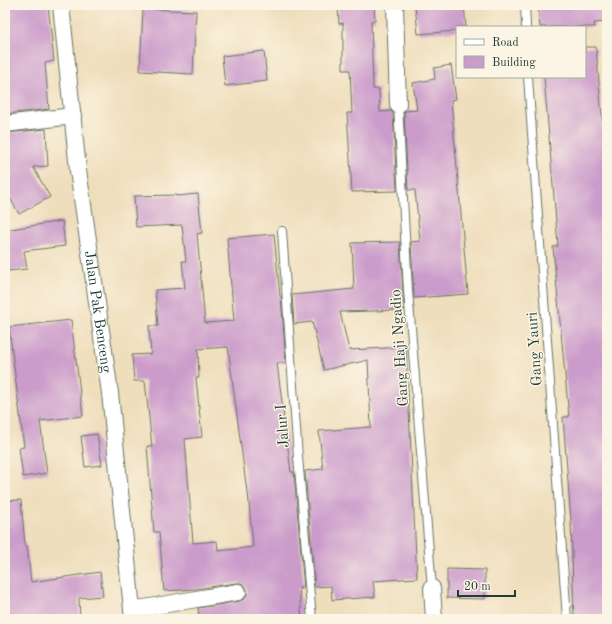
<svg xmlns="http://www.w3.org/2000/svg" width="612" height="624" font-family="'Old Standard TT',serif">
  <rect width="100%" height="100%" fill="#fcf5e5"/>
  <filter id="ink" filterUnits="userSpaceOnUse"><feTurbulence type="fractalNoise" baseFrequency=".025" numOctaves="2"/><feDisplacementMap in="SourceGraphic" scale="8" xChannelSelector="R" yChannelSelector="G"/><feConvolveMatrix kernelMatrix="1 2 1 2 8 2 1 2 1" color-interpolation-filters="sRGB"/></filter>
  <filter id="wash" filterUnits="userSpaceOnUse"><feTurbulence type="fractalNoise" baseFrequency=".012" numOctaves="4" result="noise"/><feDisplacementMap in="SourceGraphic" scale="16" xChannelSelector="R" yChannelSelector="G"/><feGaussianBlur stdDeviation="0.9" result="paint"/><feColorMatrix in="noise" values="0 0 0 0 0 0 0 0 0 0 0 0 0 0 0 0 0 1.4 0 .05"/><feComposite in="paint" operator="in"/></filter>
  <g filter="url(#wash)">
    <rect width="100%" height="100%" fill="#efdebc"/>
    <g id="blocks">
      <g fill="#cb9bcb" fill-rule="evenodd">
        <path d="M5,5H48L54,61L45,63L49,109L5,114Z"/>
        <path d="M338,5H374L375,21H371L373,89H379L380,112L391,111L393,113L397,191L352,192L347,113H352L350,70H343V23L339,24Z"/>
        <path d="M415,5H464L466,27H457V31L418,34Z"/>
        <path d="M538,5H607V22L594,23L595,27H540Z"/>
        <path d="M143,9L196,11L193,74L140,71Z"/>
        <path d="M585,47H596L607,175V619H574L571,521L563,417H569L553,247L558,246L544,77H585Z"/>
        <path d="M264,51L267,81L225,86L222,56Z"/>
        <path d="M451,65L456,99L451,100L468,294L414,298L411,242L420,241L415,190H408L404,112L405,111L417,110L413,83L435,79L434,68Z"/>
        <path d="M46,129L48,166L33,167L50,197L19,214L5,189V133Z"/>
        <path d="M198,194L202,233L197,234L205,323L234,321L227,238L274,234L280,296H281L286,363H277L291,472H294L304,588H299L302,619H199L198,608L240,601L244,599L247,595V590L245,586L241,583H236L196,589L164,591L159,532H154L147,446H152L145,381H134L132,355L151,354L149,326H158L155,290L185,288L182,261H186L182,225L136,227L134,196L176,195V196ZM228,347L247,492H248L253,547L218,551L217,541L193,543L185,439L202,437L196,378H199L198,349Z"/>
        <path d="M62,221L65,246L24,251L27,269L8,271L5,250V230Z"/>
        <path d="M400,242L404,310L340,312L349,350L406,347L417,578L373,581L375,597L332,600L331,586L315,587L305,471L323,469L319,431L371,427L368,360L324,370L312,322L294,324L292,295L354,289L352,243Z"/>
        <path d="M71,320L83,416L40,421L47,473L23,477L19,448L24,447L9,327Z"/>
        <path d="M97,434L102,465L85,467L81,436Z"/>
        <path d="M21,500L25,546H27L31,582L100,572L103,596L79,598L80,619H5V501Z"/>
        <path d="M447,569L485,570V599L447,598Z"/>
      </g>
    </g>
  </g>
  <g filter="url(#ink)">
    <use href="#blocks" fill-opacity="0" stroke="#687564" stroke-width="1"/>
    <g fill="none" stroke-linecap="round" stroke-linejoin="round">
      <g stroke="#687564" stroke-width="10">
        <g id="lane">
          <path d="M525,5L526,27"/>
          <path d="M528,77L567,619"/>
          <path d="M398,105L408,291L432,588"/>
          <path d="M282,231L298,457L312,619"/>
        </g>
      </g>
      <g stroke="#687564" stroke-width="18">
        <g id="street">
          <path id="s1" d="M61,5L78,170L110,393L133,619"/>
          <path d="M395,5L398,105"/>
          <path d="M5,124L73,116"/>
          <path d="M432,588L434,619"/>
          <path d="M132,610L238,592"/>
        </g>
      </g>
      <use href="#lane" stroke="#fff" stroke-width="8"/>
      <use href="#street" stroke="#fff" stroke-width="16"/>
    </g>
  </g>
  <g text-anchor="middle" stroke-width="3" stroke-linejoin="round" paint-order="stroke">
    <g font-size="15" fill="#1f3d34" stroke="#fcf5e5">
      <text dy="5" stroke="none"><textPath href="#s1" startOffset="309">Jalan Pak Benceng</textPath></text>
      <text transform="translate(399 348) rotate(-94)" y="5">Gang Haji Ngadio</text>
      <text transform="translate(534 349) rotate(-94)" y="5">Gang Yauri</text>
      <text transform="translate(282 426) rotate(-94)" y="5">Jalur I</text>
    </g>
  </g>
  <rect width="612" height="624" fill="none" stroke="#fcf5e5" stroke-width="20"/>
  <rect x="456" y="26" width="130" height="52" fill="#fcf5e5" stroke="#a4ab9e"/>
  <rect x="464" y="39" width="20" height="6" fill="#ffffff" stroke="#a4ab9e"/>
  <text x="492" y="46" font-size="12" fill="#1f3d34">Road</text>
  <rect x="464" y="56" width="20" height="12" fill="#cb9bcb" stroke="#a4ab9e"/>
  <text x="492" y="66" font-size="12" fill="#1f3d34">Building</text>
  <path d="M458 590v6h57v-6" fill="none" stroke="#1f3d34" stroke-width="2"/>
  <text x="464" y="590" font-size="12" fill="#1f3d34" stroke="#fcf5e5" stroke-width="3" paint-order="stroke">20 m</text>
</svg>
